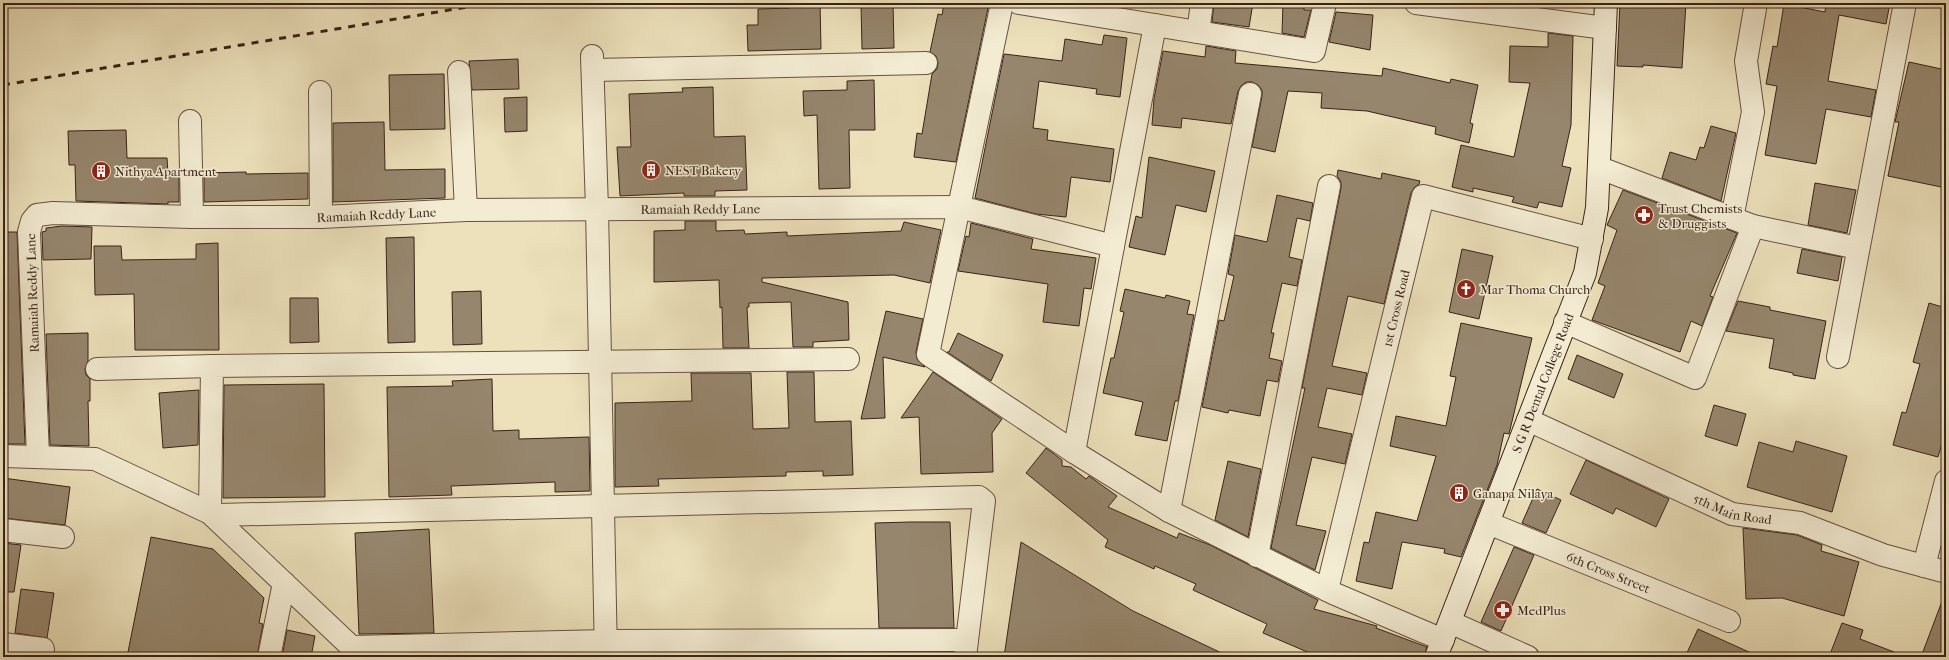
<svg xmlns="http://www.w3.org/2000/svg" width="1949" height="660" font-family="'IM FELL French Canon',serif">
  <rect width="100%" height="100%" fill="#ece1bb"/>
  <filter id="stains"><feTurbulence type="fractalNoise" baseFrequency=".005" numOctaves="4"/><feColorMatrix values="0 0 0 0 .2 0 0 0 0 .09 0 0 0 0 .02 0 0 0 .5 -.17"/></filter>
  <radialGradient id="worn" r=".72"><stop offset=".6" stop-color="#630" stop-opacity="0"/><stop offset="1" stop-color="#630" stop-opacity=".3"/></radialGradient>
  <g fill="#96866d" stroke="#392319">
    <path d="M790,3H820L821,49L748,51L747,25H758V9L790,8Z"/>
    <path d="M861,3H893L894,48L862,49Z"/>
    <path d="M944,3H989L956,162L914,157L917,133L922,134L932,74L937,69L938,63L936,56L930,52L938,14L942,15Z"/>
    <path d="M1214,3H1253L1249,27L1212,22Z"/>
    <path d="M1283,3H1304V10H1311L1304,37L1282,33Z"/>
    <path d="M1620,3H1686L1682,68L1643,65V67L1617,66Z"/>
    <path d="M1826,3H1890L1886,24L1839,15L1828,81L1876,90L1871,117L1826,109L1816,164L1765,155L1777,86L1766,84L1773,46L1777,47L1784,4L1825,12Z"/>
    <path d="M1336,12L1373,15L1370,50L1329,42Z"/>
    <path d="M1548,33L1573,36L1571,125L1562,166L1571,168L1562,207L1539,202L1537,208L1512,202L1514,197L1473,188V192L1452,187L1461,145L1514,157L1530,83L1509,82L1510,46L1548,47Z"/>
    <path d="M1104,35L1127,38L1120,97L1096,94L1097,89L1039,81L1033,128L1048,130L1047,140L1114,149L1110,182L1071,177L1066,217L1036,214L975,198L1004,54L1062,61L1065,39L1102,45Z"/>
    <path d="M1206,46L1236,51L1235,63L1382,76L1383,68L1450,83L1451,79L1478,85L1470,123L1473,124L1469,143L1435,134L1436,127L1367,111L1321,108L1322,93L1288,91L1275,152L1252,147L1262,96V90L1258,85L1252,82H1246L1241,86L1238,91L1231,124L1182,118L1181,128L1152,125L1154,99L1163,51L1205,57Z"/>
    <path d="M518,59L519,89L472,90L469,61Z"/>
    <path d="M1909,62L1946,70V188L1888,176L1899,122H1895Z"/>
    <path d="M444,74L445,129L390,130L389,75Z"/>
    <path d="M874,80L875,130H849L850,188L819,189L817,115L804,116L803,91L847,90V81Z"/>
    <path d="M713,87L714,137L745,136L747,190L715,191V196H684V193L620,196L617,147H631L629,94L683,92L682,88Z"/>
    <path d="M527,97V131L505,132L504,98Z"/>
    <path d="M384,122L385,170L445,169V198L333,202V123Z"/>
    <path d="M1711,126L1736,133L1721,201L1662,178L1670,152L1696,160L1700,147L1704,148Z"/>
    <path d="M126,130L127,158H167L168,174L179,173V202H168V204L76,201L75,165H69L68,131Z"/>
    <path d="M1149,157L1215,171L1206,212L1176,205L1165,255L1129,247L1136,216L1142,218Z"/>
    <path d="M1338,170L1381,179L1382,173L1420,181L1419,184L1414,188L1411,193L1384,304L1348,296L1332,366L1367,373L1362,395L1327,388L1318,427L1352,434L1345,464L1312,457L1296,525L1326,531L1315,570L1271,548L1305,388H1302L1341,188V182L1337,176Z"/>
    <path d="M246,172V174L308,173V199L204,202V173Z"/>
    <path d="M1815,183L1856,190L1847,233L1808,225Z"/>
    <path d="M1623,190L1737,233L1710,296L1713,297L1702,326L1691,321L1680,352L1592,320L1605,286L1598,283L1617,230L1607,225Z"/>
    <path d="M1277,195L1313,203L1310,221L1297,218L1289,257L1302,260L1297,286L1282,283L1271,333H1274L1269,358L1282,361L1278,382L1267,380L1260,416L1229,410L1228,413L1202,407L1219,320L1224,321L1234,276L1228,274L1235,235L1267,242Z"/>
    <path d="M685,221H716V231L744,230L745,234L787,232V236L901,231L904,222L941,230L930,283L894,275L762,278V282L848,302L849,340L813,342V347H793L791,302L749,303V307H747L749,348H723L722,307L720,308L719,280L654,282V231L685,230Z"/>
    <path d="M971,223L1033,239L1031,249L1096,258L1091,289L1084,288L1079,326L1043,322L1048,284L958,271L966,236L969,237Z"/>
    <path d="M62,226L92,227L91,259L43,260L42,232L46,231V228Z"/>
    <path d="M3,232H17L25,444H3Z"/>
    <path d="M414,237L415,342L388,343L386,238Z"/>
    <path d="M218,243L219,350H135L134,294L95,295L94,246H121L122,260L196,259V244Z"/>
    <path d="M1462,249L1493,256L1479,319L1449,312Z"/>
    <path d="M1802,249L1842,257L1838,281L1797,273Z"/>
    <path d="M1125,289L1165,298L1166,295L1190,301L1187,314L1194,315L1178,401H1175L1167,441L1135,435L1143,402L1103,393L1111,358H1114L1124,312L1120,311Z"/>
    <path d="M481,291L482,344L453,345L452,292Z"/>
    <path d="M290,298H318L319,342L290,343Z"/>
    <path d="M1738,301L1770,307V310L1826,321L1815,379L1793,375V373L1769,368L1774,339L1726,331Z"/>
    <path d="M1929,303L1946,308V430L1938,457L1893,445L1902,412L1906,413L1920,364L1913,362Z"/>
    <path d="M886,311L923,319L916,352L917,359L925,367L883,357L885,418L861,419Z"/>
    <path d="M1461,323L1532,338L1509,434L1504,433L1497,465L1461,557L1444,553L1445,549L1402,542L1392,589L1356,581L1364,542L1369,543L1376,512L1417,521L1436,456L1390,446L1396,416L1446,426L1456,377L1450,376Z"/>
    <path d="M88,333V361L85,369L86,375L90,379V401H88L89,446L50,445L46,334Z"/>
    <path d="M958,333L1003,355L991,381L947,352H949Z"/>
    <path d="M1577,355L1623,374L1614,398L1568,379Z"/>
    <path d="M787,372H814L815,422L851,421L853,475L823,476V471L786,472V476L658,479L659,486L615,487V403L692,401L691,373H751L753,429L789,428Z"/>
    <path d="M933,372L1002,419L992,433L993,472L921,474L919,417L901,418Z"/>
    <path d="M492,379L493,431L519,430V439L589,437L590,491L555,492V482L451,486L452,495L389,497L387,387L453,386L452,381Z"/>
    <path d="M324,384L325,497L223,498L224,385Z"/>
    <path d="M199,390L198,445L163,448L159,393Z"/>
    <path d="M1714,405L1746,414L1737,446L1705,436Z"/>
    <path d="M1796,441L1847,456L1832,512L1747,487L1759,442L1793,452Z"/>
    <path d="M1046,448L1062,460V466L1071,467L1086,479L1089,476L1117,496L1108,507L1177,538L1179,533L1210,545L1318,600L1314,609L1377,626L1376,628L1427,647L1424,657H1319L1263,633L1267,624L1193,590L1196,584L1155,566L1154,569L1105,547L1108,540L1026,473Z"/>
    <path d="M1586,460L1669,499L1656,527L1616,508L1613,514L1570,494Z"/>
    <path d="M1228,461L1261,469L1248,537L1215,520Z"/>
    <path d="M3,478L70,487L65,525L3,518Z"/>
    <path d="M1537,489L1561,500L1546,533L1522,523Z"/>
    <path d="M910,522H950L954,628H879L875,523Z"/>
    <path d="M1743,528L1797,535L1822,545L1821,551L1859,562L1844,616L1782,598L1746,599Z"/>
    <path d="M429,529L434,633L359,634L355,533Z"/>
    <path d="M151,537L213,549L264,598L259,623L263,624L257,657H127Z"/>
    <path d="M1021,542L1133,611L1230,657H1004Z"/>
    <path d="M3,543L21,545L14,592H3Z"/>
    <path d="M1514,547L1534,555L1501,631L1481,622Z"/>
    <path d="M21,589L54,593L47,638L15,633Z"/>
    <path d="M1944,596H1946V657H1921Z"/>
    <path d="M1842,623L1863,630L1860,639L1902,655V657H1829Z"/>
    <path d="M1698,629L1760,657H1685Z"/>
    <path d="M287,630L315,636L311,657H282Z"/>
  </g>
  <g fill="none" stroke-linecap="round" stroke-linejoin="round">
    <g stroke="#665242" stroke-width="24">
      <g id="street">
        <path d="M1002,3L928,354L1074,452L1155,25"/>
        <path d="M1019,3L1314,51L1325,3"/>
        <path d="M1416,3L1605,28"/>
        <path d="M1198,32L1202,3"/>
        <path d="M592,56L597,209L606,657"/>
        <path d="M593,70L926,63"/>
        <path d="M459,72L466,210"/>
        <path d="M320,92L321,217"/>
        <path d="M190,121L192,217"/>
        <path d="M1600,168L1753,226L1858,248"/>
        <path d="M1732,218L1753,112L1746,61L1756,3"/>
        <path d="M1565,322L1695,378L1753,226"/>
        <path d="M1838,357L1905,3"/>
        <path d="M848,359L212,366L210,513L218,515L979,497L984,501L965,657"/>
        <path d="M97,369L212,366"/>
        <path id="s1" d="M1528,420L1732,514L1800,523L1883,555L1946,572"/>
        <path d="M1074,452L1169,511L1335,594L1443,640"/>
        <path d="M3,456L95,459L210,513L362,657"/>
        <path id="s2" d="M38,456L29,232L32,221L37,215L53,213L192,217H321L466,210L959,207L1113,246"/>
        <path d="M1169,511L1250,94"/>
        <path id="s3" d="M1488,523L1729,621"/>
        <path d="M3,530L63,537"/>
        <path d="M1257,556L1329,186"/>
        <path d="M1924,566L1946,481"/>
        <path id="s4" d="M1327,590L1423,196L1592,239"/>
        <path d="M1450,622L1528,657"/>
        <path d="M3,644L43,649"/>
        <path d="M352,647L606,641L967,640"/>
        <path d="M269,657L284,583"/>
      </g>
    </g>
    <g stroke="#392319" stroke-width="24">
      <g id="secondary">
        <path id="s5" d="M1436,657L1585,273L1597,208L1606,3"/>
      </g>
    </g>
    <use href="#street" stroke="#f3ecd3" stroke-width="22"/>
    <use href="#secondary" stroke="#f3ecd3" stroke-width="22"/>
    <path stroke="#392319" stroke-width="3" stroke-dasharray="7 7" stroke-linecap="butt" d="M3,85L491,3"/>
  </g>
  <defs>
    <g id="building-disc" transform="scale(1)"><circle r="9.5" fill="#8f2418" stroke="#f3ecd3"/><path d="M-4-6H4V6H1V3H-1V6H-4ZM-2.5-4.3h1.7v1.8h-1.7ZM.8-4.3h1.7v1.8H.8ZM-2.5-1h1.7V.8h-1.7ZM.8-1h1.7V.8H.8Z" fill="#fff"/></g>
    <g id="pharmacy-disc" transform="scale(1)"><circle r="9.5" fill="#8f2418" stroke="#f3ecd3"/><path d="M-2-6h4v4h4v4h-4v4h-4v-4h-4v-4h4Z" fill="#fff"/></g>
    <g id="church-disc" transform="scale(1)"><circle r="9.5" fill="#8f2418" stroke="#f3ecd3"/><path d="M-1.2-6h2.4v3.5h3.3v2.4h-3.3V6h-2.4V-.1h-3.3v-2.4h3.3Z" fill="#fff"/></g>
  </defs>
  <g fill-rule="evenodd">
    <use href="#building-disc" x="651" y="170"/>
    <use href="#building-disc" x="101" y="171"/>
    <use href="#pharmacy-disc" x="1644" y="215"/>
    <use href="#church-disc" x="1466" y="289"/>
    <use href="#building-disc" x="1459" y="493"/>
    <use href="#pharmacy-disc" x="1503" y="610"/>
  </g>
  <g text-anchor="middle" stroke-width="3" stroke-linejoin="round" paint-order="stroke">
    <g font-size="13" fill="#392319" stroke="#f3ecd3" text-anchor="start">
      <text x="665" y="175">NEST Bakery</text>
      <text x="115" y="176">Nithya Apartment</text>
      <text x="1658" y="213">Trust Chemists<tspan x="1658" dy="15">&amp; Druggists</tspan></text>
      <text x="1480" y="294">Mar Thoma Church</text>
      <text x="1473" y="498">Ganapa Nilaya</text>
      <text x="1517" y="615">MedPlus</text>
    </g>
    <g font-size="13" fill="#392319" stroke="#f3ecd3">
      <text dy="5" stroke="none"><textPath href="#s2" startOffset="907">Ramaiah Reddy Lane</textPath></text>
      <text dy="5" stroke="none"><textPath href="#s2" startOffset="583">Ramaiah Reddy Lane</textPath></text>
      <text transform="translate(32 293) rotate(-92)" y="5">Ramaiah Reddy Lane</text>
      <text dy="5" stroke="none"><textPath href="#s4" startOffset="290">1st Cross Road</textPath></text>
      <text dy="5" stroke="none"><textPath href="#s5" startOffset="294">S G R Dental College Road</textPath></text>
      <text dy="5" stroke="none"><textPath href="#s1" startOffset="224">5th Main Road</textPath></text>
      <text dy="5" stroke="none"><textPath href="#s3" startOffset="130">6th Cross Street</textPath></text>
    </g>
  </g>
  <rect width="1949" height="660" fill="none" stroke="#ece1bb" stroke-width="16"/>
  <rect x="4" y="4" width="1941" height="652" fill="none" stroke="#392319" stroke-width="2"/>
  <rect x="8" y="8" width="1933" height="644" fill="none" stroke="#392319"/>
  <rect width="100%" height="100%" filter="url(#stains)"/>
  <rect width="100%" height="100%" fill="url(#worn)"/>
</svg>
